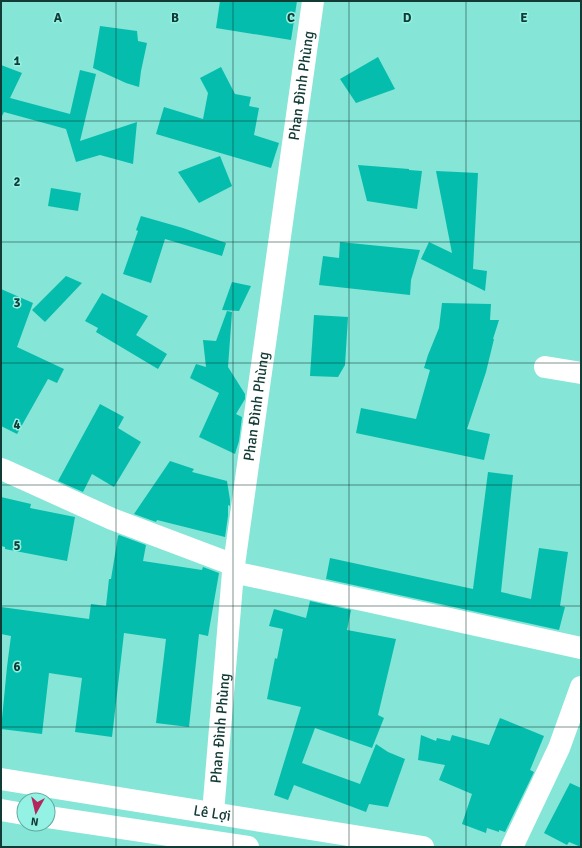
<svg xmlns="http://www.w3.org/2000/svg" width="582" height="848" font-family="Signika,sans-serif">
  <rect width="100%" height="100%" fill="#85e5d7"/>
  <g fill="#04bdac">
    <path d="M220,1H297L291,40L216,28Z"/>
    <path d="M100,26L137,31L138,41L147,43L141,71L139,87L126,83L93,68Z"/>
    <path d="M378,57L395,89L356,103L340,79Z"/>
    <path d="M1,65L22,73L10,98L70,114L80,70L96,74L80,141L137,122L133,164L100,155L76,162L66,129L4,112L1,118Z"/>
    <path d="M221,67L235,94L251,97L249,106L259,108L254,135L279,143L271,168L156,134L164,107L203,119L208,93L200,78Z"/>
    <path d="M220,156L232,186L199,203L178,172Z"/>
    <path d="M358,165L409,169V170L422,171L417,209L367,201Z"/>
    <path d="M436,171L478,173L473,269L487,271L485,291L421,259L429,242L452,253Z"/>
    <path d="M51,188L81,193L78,211L48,206Z"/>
    <path d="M141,216L183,228L226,243L222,256L165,239L151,283L123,274L138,231L136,230Z"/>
    <path d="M340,242L420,250L411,280L410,295L319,285L323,256L339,258Z"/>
    <path d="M66,276L82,283L45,322L32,310Z"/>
    <path d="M232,282L251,286L239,311L222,310Z"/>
    <path d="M1,289L33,303L17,347L64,369L57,383L48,379L17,434L1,426Z"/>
    <path d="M102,293L148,316L136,335L167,354L158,369L96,332L98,328L85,321Z"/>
    <path d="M442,303L491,304L490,320H499L493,339H494L486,372L467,429L490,434L484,460L356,433L361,408L416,419L430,370L424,368L428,355L439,328Z"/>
    <path d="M227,311L232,312L228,367L245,394V399L236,414L242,417L239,441L235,454L199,437L219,393L190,378L196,364L206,367L203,340L216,341Z"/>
    <path d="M314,315L348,317L345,365L338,377L310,376Z"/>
    <path d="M100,404L124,417L118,428L141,442L114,487L92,474L83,492L58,481Z"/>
    <path d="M170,461L194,469L192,472L227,481L230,500V506L228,505V516L225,537L157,520L156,522L134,514Z"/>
    <path d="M488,472L513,475L501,592L531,599L539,548L568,552L560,606L565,607L559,630L326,579L330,558L473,589Z"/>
    <path d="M1,497L31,504L30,508L75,517L67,561L5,549V547L1,546Z"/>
    <path d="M119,535L146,545L143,561L202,570L203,567L219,573L208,636L199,634L189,727L156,723L166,639L124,633L112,737L75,732L82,678L49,673L42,734L1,729L7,667L11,636L1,634V607L89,619L91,604L106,606L109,579H111L118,536Z"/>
    <path d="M310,601L351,610L347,630L396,639L378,715L384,718L372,748L315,728L302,763L360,784L376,744L388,752L405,759L388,807L369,804L366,812L294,785L288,800L274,795L301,707L267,699L275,658L277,659L283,629L269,626L274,609L306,618Z"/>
    <path d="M500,718L544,736L530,770L534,772L505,832L499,830V832L487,828L486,833L462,824L472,794L439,780L445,765L418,760L421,735L436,741L437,738L450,741L452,735L489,745Z"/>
    <path d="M570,783L581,788V847L569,842L567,845L544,833Z"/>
  </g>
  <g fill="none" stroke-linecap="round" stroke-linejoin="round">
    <g stroke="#fff" stroke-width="22">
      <path d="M545,367L581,373"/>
      <path d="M1,469L6,471L112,519L234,565"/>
      <path d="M233,572L372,602L581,648"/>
      <path d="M512,847L559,748L581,687"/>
    </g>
    <path stroke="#fff" stroke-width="22" id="s1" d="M213,813L233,572L313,1"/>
    <g stroke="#fff" stroke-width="22">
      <path id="s2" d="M1,779L423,847"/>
      <path d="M1,810L24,814"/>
      <path d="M48,817L248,847"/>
    </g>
  </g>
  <path fill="none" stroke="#123b36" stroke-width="1" stroke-opacity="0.55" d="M116,1V847M233,1V847M349,1V847M466,1V847M1,121H581M1,242H581M1,363H581M1,485H581M1,606H581M1,727H581"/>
  <g text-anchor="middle" stroke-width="3" stroke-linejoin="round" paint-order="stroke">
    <g font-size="15" fill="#123b36" stroke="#93f2e4">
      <text dy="5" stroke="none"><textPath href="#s1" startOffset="733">Phan Đình Phùng</textPath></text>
      <text dy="5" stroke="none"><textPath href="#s1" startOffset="409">Phan Đình Phùng</textPath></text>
      <text dy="5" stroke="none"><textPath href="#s1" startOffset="85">Phan Đình Phùng</textPath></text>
      <text dy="5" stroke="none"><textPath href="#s2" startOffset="214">Lê Lợi</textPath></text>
    </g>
  </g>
  <g font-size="13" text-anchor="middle" font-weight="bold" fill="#123b36" stroke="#93f2e4" stroke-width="3" stroke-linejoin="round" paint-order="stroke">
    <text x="58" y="22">A</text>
    <text x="175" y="22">B</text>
    <text x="291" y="22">C</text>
    <text x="407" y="22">D</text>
    <text x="524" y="22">E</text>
    <text x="17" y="65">1</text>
    <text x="17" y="186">2</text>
    <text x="17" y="307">3</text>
    <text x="17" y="429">4</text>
    <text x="17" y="550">5</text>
    <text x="17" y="671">6</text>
  </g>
  <rect width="582" height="848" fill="none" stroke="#123b36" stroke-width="4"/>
  <g transform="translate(36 812) rotate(188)"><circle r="19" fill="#93f2e4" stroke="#5fa99e"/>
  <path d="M0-3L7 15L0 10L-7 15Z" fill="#b4275d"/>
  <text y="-6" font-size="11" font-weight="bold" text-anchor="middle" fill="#123b36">N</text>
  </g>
</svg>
